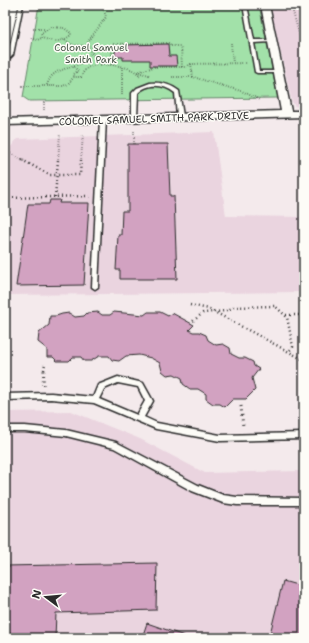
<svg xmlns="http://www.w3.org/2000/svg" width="309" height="643" font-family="'Shantell Sans',sans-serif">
  <rect width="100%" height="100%" fill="#f4eaec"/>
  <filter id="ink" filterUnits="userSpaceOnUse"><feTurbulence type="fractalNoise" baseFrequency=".025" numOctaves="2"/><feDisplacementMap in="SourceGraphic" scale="8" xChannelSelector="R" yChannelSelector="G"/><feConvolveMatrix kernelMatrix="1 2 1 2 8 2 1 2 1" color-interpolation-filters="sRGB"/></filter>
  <g filter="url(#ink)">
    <g fill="#ead4df">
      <path d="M270,5H304V108L295,106L292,102Z"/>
      <path d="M214,132L226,216L304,217V292L5,295V176L10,148L17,139Z"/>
      <path d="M71,411L140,439L205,473L304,471V638H5V412Z"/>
    </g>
    <path fill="#a2e1a9" stroke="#66866a" d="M39,5H259L278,98L29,101L23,97Z"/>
    <g fill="#d2a2c1" stroke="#2b2b2b">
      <path d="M168,44L169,56H176L177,66H150V60H123V57H115V48H124V45Z"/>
      <path d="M128,144H168L170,196H174L177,279H120V270H116L118,235H121L122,211H128Z"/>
      <path d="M50,200H60L59,203H89L84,285L16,286L28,204H49Z"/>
      <path d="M98,312L102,315H110L114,312L144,315L148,312H160L168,316L172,313L194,325L189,330L193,332H199L206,335L208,340L216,345L223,344L230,348L231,354L239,358H245L253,362L254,366L259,369L252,378L255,390L246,399H233L225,407L220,404H213L206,399V394L198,389H190L183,384L182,378L174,374L167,375L162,371L160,363L151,358L139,355L126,356L119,361L112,360L109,356H99L91,361H84L81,357H73L69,361H57L53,357H47V349L38,342L39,333L49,325L50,316H56L62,314L69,313L75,317L84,316L87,313Z"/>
      <path d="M157,563L156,610L56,613L55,638H5V566Z"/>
      <path d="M283,581L304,587V638H269Z"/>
      <path d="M147,623L190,638H142Z"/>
    </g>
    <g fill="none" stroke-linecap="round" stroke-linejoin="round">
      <g stroke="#2b2b2b" stroke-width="3">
        <g id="service">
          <path d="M243,5H247L254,40H272L274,41L272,42L254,43L259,71H279L281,72V73H257L255,72Z"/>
          <path d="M150,83C161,82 170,84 179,91L183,116L182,117L180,118L177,116L175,93C163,84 148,83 138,93L137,118L136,119H132V93L137,88Z"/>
          <path d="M103,117L106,119L98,287L95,289L92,287L100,119Z"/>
          <path d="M118,377L143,383L153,401L144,417L157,423L220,435L304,433V439L220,441L156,429L94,403L51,399L5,400V394L51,393L93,397L98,385ZM118,383L138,387L145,401L137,415L99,399L104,389Z"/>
          <path d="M5,426H25L66,430L116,442L198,485L223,495L237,497L303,498L304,499V505H237L223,503L192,491L114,448L66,436L25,432H5Z"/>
        </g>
      </g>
      <g stroke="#2b2b2b" stroke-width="3">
        <path id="minor" d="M261,5H269L291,111H304V117L5,125V119L281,111Z"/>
      </g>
      <g stroke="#2b2b2b" stroke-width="3">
        <path id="primary" d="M9,5H23L13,55L10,58L5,60V23Z"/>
      </g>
      <g stroke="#2b2b2b" stroke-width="2" stroke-dasharray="0.5 2" stroke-linecap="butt">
        <path d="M96,5L104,10L106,17L88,42L87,47L102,65"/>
        <path d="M291,5L304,51"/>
        <path d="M51,27L64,28L71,33V35C61,43 54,42 42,38L41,34Z"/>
        <path d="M33,29H45"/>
        <path d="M31,38L37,40L42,38"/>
        <path d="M65,40L73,45L112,48"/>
        <path d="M231,43L233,63"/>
        <path d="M191,64L193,77L244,92L260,100"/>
        <path d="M112,65V44L170,43L171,46H181L182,67"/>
        <path d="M74,67L78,71L74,74V77"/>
        <path d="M122,67V95"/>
        <path d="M149,75L137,72L154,67H186L191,64L247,63"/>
        <path d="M172,77H193"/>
        <path d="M47,85C54,62 78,74 90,54"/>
        <path d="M22,86H63L68,84L74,77H81C82,74 84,71 86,69C95,61 129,65 137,73C139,74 140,76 141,78"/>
        <path d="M44,102V110"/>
        <path d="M134,131V144"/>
        <path d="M6,151L24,161"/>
        <path d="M58,161L60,134"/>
        <path d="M81,161L83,134"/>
      </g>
      <g stroke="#2b2b2b" stroke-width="2.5" stroke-dasharray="1 3" stroke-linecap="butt">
        <path d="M22,160L50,175H80L81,160"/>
        <path d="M55,197L58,160"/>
        <path d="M5,198L90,196"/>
        <path d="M190,305L209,309L304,360"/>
        <path d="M286,315H304"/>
        <path d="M193,321L203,313L226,311L234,307L275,306L287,317L293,347L288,352"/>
        <path d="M44,370L45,363"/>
      </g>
      <g stroke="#2b2b2b" stroke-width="3" stroke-dasharray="1 3.5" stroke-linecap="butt">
        <path d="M43,385L44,369"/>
        <path d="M241,406L243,427"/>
      </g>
      <use href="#service" fill="#fdfcf7" fill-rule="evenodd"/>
      <use href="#minor" fill="#fdfcf7" fill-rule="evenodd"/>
      <use href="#primary" fill="#fdfcf7" fill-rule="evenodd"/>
      <path stroke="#2b2b2b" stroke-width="1" d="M5,65L19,5"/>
    </g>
  </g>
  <g text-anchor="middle" stroke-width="3" stroke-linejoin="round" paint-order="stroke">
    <g font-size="10" fill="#49584a" stroke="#fdfcf7">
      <text x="91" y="51">Colonel Samuel<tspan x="91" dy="12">Smith Park</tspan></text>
    </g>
    <g font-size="10" fill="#2b2b2b" stroke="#fdfcf7">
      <text transform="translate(154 118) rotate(-2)" y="4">COLONEL SAMUEL SMITH PARK DRIVE</text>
    </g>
  </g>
  <rect width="309" height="643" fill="none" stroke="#fdfcf7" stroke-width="20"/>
  <rect x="10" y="10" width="289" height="623" fill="none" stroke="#2b2b2b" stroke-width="1.5" filter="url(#ink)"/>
  <g transform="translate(46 597) rotate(286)" stroke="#fdfcf7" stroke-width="3" paint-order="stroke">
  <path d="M0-3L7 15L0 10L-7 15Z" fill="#2b2b2b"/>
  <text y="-6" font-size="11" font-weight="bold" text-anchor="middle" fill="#2b2b2b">N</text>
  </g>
</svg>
